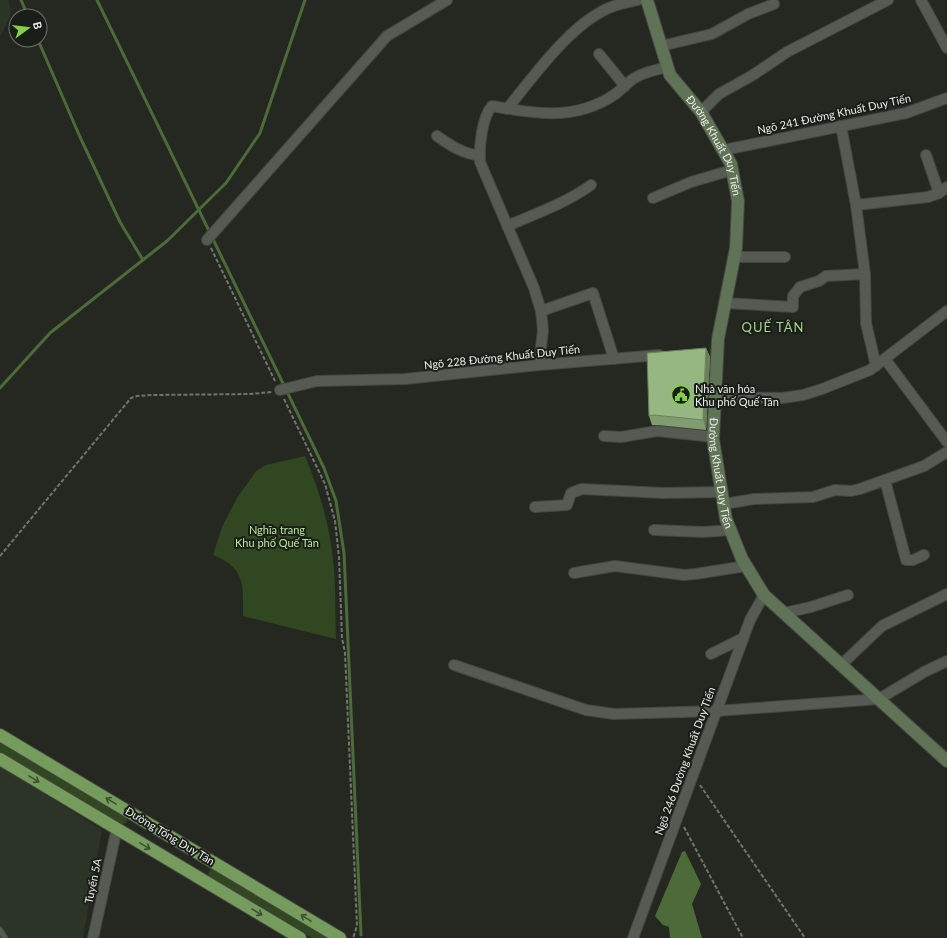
<svg xmlns="http://www.w3.org/2000/svg" width="947" height="938" font-family="Lato,sans-serif">
  <rect width="100%" height="100%" fill="#242821"/>
  <g fill="#2c3327">
    <path d="M0,0H8L11,11L10,17L0,37Z"/>
    <path d="M0,766L102,830L83,938H0Z"/>
  </g>
  <g fill="#304721">
    <path d="M305,456C319,489 329,523 333,559C336,585 335,613 336,639L243,616C243,586 246,568 213,555L222,527L237,498L256,471L266,465Z"/>
    <path d="M0,742L124,815L127,819L126,823L122,824L0,752Z"/>
    <path d="M210,870L216,871L328,938H312L215,881L208,874Z"/>
  </g>
  <path fill="#4d6b39" d="M685,851L701,884L692,904L702,938H670L669,927L663,925L655,916L682,852Z"/>
  <g fill="none" stroke-linecap="round" stroke-linejoin="round">
    <g stroke="#4d6b39" stroke-width="3">
      <path d="M21,0L28,16"/>
      <path d="M97,0L324,468L336,501L344,553L361,935"/>
      <path d="M38,40L80,137L120,222L143,260"/>
      <path d="M0,388L50,333L167,241L226,183L260,133L305,0"/>
    </g>
    <g stroke="#434641" stroke-width="7">
      <path id="service" d="M0,930L5,938"/>
    </g>
    <g stroke="#434641" stroke-width="12">
      <g id="minor">
        <path d="M921,0L947,48"/>
        <path d="M661,46L712,34L748,14L774,4"/>
        <path d="M599,54L625,86"/>
        <path d="M507,109C534,76 573,20 614,6C622,3 630,2 638,0"/>
        <path d="M701,112L719,94L753,75L787,52L888,0"/>
        <path d="M841,126L856,205L865,274L866,323L876,366"/>
        <path d="M437,136C451,146 462,153 480,156"/>
        <path d="M724,150L906,113L947,98"/>
        <path d="M926,155L939,193"/>
        <path d="M653,198L691,182L732,170"/>
        <path d="M856,205L928,197L939,193L947,187"/>
        <path d="M507,226C535,214 566,203 591,185"/>
        <path d="M207,240L387,36L447,0"/>
        <path d="M734,257H785"/>
        <path d="M725,303L793,307V296L800,287L819,281L826,276L865,274"/>
        <path d="M541,311L593,293L614,359"/>
        <path d="M885,359L947,442"/>
        <path d="M539,365L543,330L541,311L534,288L480,162C479,147 482,117 492,106C535,114 575,121 614,95C621,90 626,84 633,79C643,72 656,70 667,67"/>
        <path d="M280,390L317,381L405,379L539,365L659,355"/>
        <path d="M715,397L782,398L803,395L822,389L870,370L947,311"/>
        <path d="M604,436L621,437L657,431L714,437"/>
        <path d="M885,480L906,560H913L924,555"/>
        <path d="M724,504L754,499L813,497L835,490L851,491L860,489L924,466L947,452"/>
        <path d="M535,507L567,505L571,493L582,489L663,493L722,492"/>
        <path d="M654,530L703,532L731,530"/>
        <path d="M574,573L615,566L684,575L695,574L746,566"/>
        <path d="M784,613L811,607L848,595"/>
        <path d="M711,654L743,638"/>
        <path d="M454,665L586,710L614,714L716,711L879,699L924,672L947,661"/>
        <path d="M841,665L882,626L947,594"/>
        <path d="M93,938L117,828"/>
        <path d="M633,938L750,620L764,595"/>
      </g>
    </g>
    <g stroke="#434641" stroke-width="14">
      <g id="secondary">
        <path id="s1" d="M647,0L670,75L701,112L731,164L738,201L736,248L718,339L713,439L726,519L742,559L764,595L947,761"/>
      </g>
    </g>
    <g stroke="#434641" stroke-width="14">
      <g id="trunk">
        <path d="M0,735L340,938"/>
        <path d="M0,759L300,938"/>
      </g>
    </g>
    <g stroke="#72756f" stroke-width="2" stroke-dasharray="4 2" stroke-linecap="butt">
      <path d="M211,248L275,381"/>
      <path d="M284,399L325,484L335,521L339,557L342,638L345,653L357,926L353,938"/>
      <path d="M0,556L131,398L137,396L153,395L250,394L272,392"/>
      <path d="M700,785L805,938"/>
      <path d="M684,827L743,938"/>
    </g>
    <use href="#service" stroke="#555a53" stroke-width="5"/>
    <use href="#minor" stroke="#555a53" stroke-width="10"/>
    <use href="#secondary" stroke="#617356" stroke-width="12"/>
    <use href="#trunk" stroke="#759c5c" stroke-width="12"/>
  </g>
  <path fill="#819d70" d="M706,348L710,357L706,430L658,425H652L649,416Z"/>
  <path fill="#69805b" d="M706,348L710,357L706,430L703,420Z"/>
  <path fill="#96b782" stroke="#69805b" d="M706,348L703,420L654,415L649,416L647,353Z"/>
  <defs><path id="oneway-shaft" d="M-6 0H5M1.5-3L5.5 0L1.5 3" fill="none" stroke-width="1.6" stroke-linecap="round" stroke-linejoin="round"/></defs>
  <g stroke="#3e5033">
    <use href="#oneway-shaft" transform="translate(34 779) rotate(31)"/>
    <use href="#oneway-shaft" transform="translate(111 801) rotate(-149)"/>
    <use href="#oneway-shaft" transform="translate(145 846) rotate(31)"/>
    <use href="#oneway-shaft" transform="translate(257 912) rotate(31)"/>
    <use href="#oneway-shaft" transform="translate(306 918) rotate(-149)"/>
  </g>
  <defs>
    <g id="civic-ring" transform="scale(1)"><circle r="9.5" fill="#1a1e18" stroke="#85cf4d" stroke-width="1.5"/><path d="M-.6-6.5H3V-4.5H.6V-3L4-1V1h2V6H-6V1h2V-1L-.6-3ZM-1.2 2.5V6h2.4V2.5Z" fill="#85cf4d"/></g>
  </defs>
  <g fill-rule="evenodd">
    <use href="#civic-ring" x="681" y="395"/>
  </g>
  <g text-anchor="middle" stroke-width="4" stroke-linejoin="round" paint-order="stroke">
    <g font-size="11" fill="#ecefea" stroke="#1a1e18">
      <text transform="translate(834 114) rotate(-12)" y="4">Ngõ 241 Đường Khuất Duy Tiến</text>
      <text dy="4" stroke="none"><textPath href="#s1" startOffset="163">Đường Khuất Duy Tiến</textPath></text>
      <text transform="translate(502 357) rotate(-6)" y="4">Ngõ 228 Đường Khuất Duy Tiến</text>
      <text dy="4" stroke="none"><textPath href="#s1" startOffset="499">Đường Khuất Duy Tiến</textPath></text>
      <text transform="translate(685 761) rotate(-70)" y="4">Ngõ 246 Đường Khuất Duy Tiến</text>
      <text transform="translate(170 836) rotate(31)" y="4">Đường Tống Duy Tân</text>
      <text transform="translate(93 881) rotate(-78)" y="4">Tuyến 5A</text>
    </g>
    <g font-size="11" fill="#ecefea" stroke="#1a1e18" text-anchor="start">
      <text x="695" y="393">Nhà văn hóa<tspan x="695" dy="13">Khu phố Quế Tân</tspan></text>
    </g>
    <g font-size="11" fill="#b9e99c" stroke="#1a1e18">
      <text x="277" y="534">Nghĩa trang<tspan x="277" dy="13">Khu phố Quế Tân</tspan></text>
    </g>
    <g font-size="13" letter-spacing="1" fill="#a9d290" stroke="#1a1e18">
      <text x="773" y="332">QUẾ TÂN</text>
    </g>
  </g>
  <g transform="translate(28 28) rotate(75)"><circle r="19" fill="#1a1e18" stroke="#6e726c"/>
  <path d="M0-3L7 15L0 10L-7 15Z" fill="#85cf4d"/>
  <text y="-6" font-size="11" font-weight="bold" text-anchor="middle" fill="#ecefea">B</text>
  </g>
</svg>
